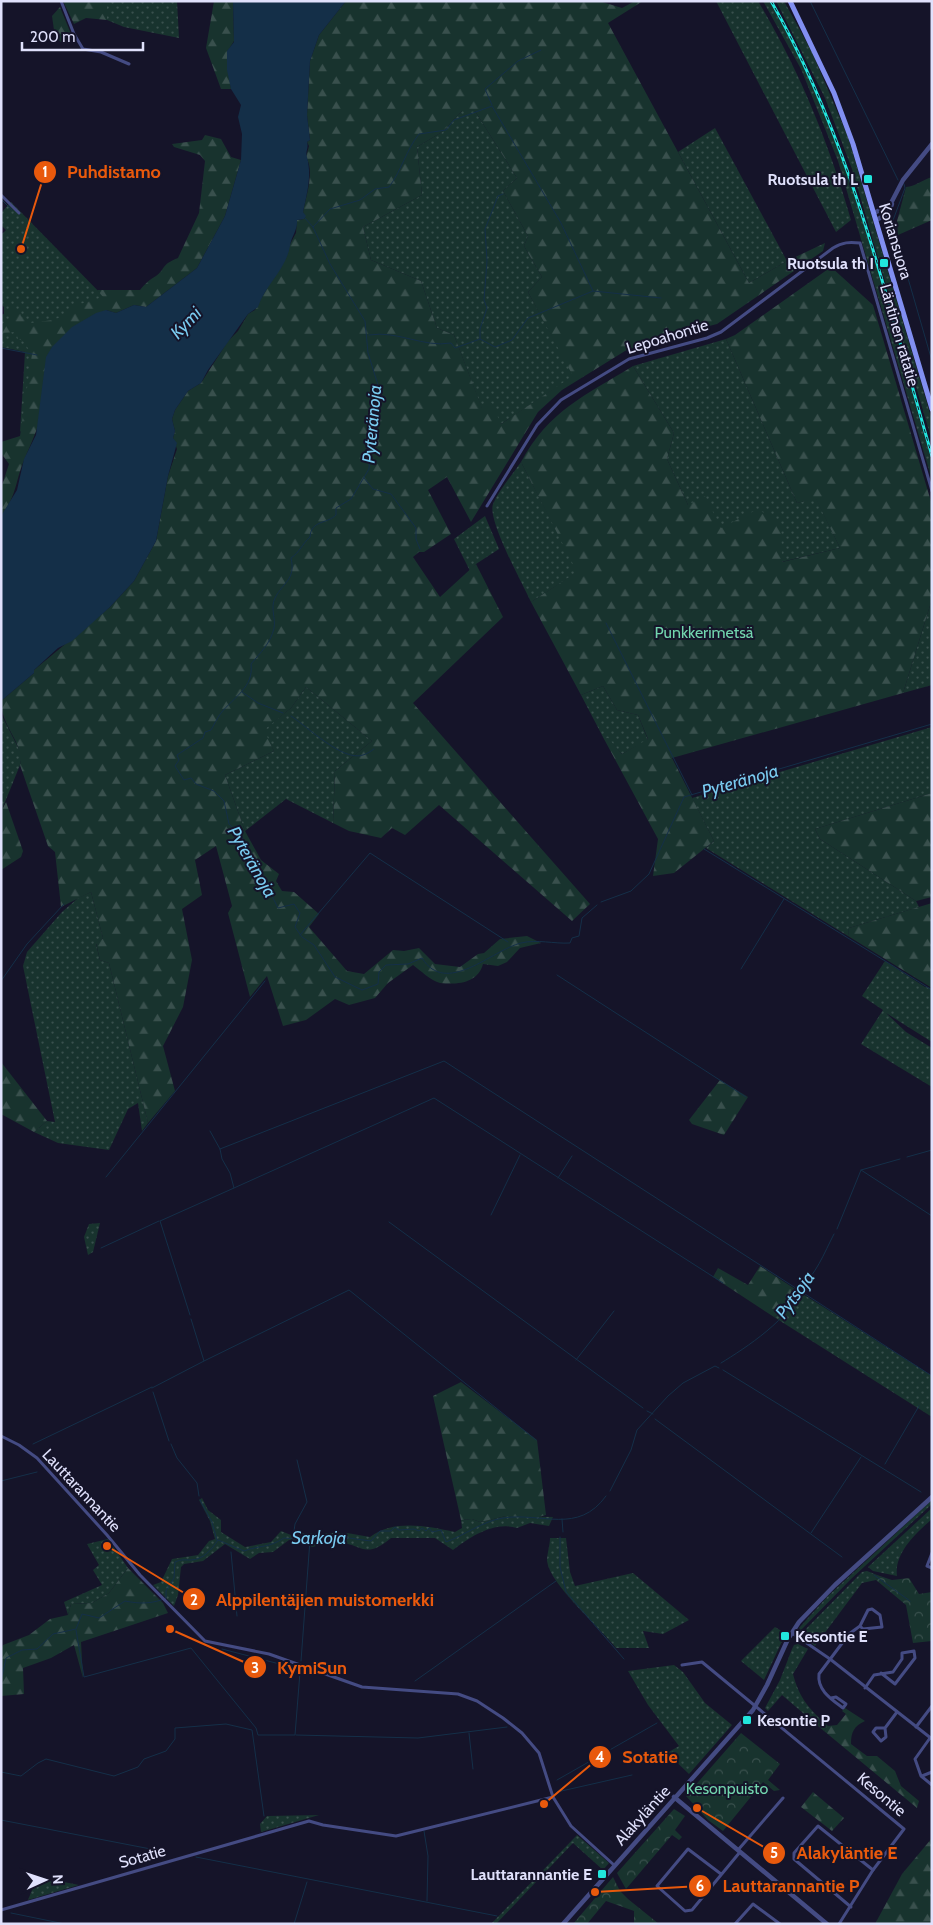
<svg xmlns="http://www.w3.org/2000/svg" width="933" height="1925" font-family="Cabin,sans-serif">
  <defs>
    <pattern id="grass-dots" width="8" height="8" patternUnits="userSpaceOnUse" patternTransform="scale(1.25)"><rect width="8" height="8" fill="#18332e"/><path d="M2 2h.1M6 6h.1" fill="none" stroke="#39504d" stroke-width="1.8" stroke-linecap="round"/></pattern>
    <pattern id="forest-firs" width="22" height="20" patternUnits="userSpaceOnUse" patternTransform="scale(1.25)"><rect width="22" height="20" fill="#18332e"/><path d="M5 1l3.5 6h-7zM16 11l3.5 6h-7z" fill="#39504d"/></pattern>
    <pattern id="park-crowns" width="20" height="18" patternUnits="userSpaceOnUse" patternTransform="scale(1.25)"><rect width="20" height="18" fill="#18332e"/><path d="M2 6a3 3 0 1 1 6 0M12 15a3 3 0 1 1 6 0" fill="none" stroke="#39504d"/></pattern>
  </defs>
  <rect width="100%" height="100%" fill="#151429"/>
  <g fill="url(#grass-dots)">
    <path d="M97,1H177L179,38L124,27L107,20V2Z"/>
    <path d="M716,1H758C800,72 828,141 851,220L836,232Z"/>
    <path d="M763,1H769C852,143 886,306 932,462V480L838,161L801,69Z"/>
    <path d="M776,1H784L812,52L848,137L932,420V441L852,169L825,98Z"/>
    <path d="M462,111H475L517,178L503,191L528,236L524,246L542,277L528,292L574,376L501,424L482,409L454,335L437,328L421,281L371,260L363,227L422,195L417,147L442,132Z"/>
    <path d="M715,128L787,261L749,283L678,152Z"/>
    <path d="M11,202L108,301L20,432L25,352L1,347V315L4,314V307L1,304V235L6,230L1,225V213Z"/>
    <path d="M726,339L797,503L816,498L840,548L781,562V524L721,529L688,505L667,459L674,433L633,366Z"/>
    <path d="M521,462L578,572L531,602C523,584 487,520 493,504C499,490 512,475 521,462Z"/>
    <path d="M485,516L499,549L476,564L470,571L454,539Z"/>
    <path d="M932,599V685L903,693Z"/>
    <path d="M603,686L617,710L638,715L648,740L622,754L608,739H604L581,695Z"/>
    <path d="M306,687L372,741L335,771L333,823L286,799L245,831L225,775L274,751L263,730L291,708Z"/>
    <path d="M1,714L22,755L20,765L1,812Z"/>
    <path d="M932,727V793L815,829L820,839L916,901L919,907L849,928L848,936L706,848L714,841L692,798Z"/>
    <path d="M91,892L103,938L96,944L100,960L109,963L148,1123L142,1131L138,1103L128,1109L109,1150L58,1143L34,1132L47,1121L55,1122L23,966L27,952L62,912L78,898Z"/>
    <path d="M885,961L925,987L932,988V1042L886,1013L906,1032L932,1048V1087L861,1044L883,1010L862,996Z"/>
    <path d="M100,1223L93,1252L88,1255L84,1237L89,1224Z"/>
    <path d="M795,1289L932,1376V1417L774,1317L786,1310Z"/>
    <path d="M202,1498L208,1510L221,1520V1532L245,1547L271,1542L281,1531L291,1535L294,1530L301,1533H347L370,1537C394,1519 427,1526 455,1532L462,1528L461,1520L472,1519L480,1522L506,1516L553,1517L549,1526L530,1523L517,1528C494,1521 470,1537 453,1550L435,1538H391C363,1562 362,1541 331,1542C325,1542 318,1546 312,1547L302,1541L289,1540L273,1552L259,1553L250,1559L225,1544L203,1561L184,1564L181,1567L178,1595L174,1606L153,1585L161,1582L172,1559L198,1555L209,1541L215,1539L210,1521L199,1500Z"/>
    <path d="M932,1500V1504L851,1579L801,1630L799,1628L828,1596Z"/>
    <path d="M932,1508V1519C916,1533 894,1553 897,1576L873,1571L868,1567Z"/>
    <path d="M550,1538H566L570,1572L575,1586L633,1573L689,1620L663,1634L643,1631L649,1648H616C600,1627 550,1585 547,1561C547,1554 550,1545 550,1538Z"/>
    <path d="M108,1539L128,1568L109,1593L92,1603L71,1604L68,1615L64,1602L102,1585L93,1570L99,1565L87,1544Z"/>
    <path d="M867,1571L877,1575L876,1580L862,1583L815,1646L800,1635L862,1572Z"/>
    <path d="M775,1627L783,1632L784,1637L764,1680L741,1661Z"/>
    <path d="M798,1644L808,1649L793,1674C799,1698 810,1710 828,1726L824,1731L782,1695L768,1711L765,1708L780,1680L792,1649L794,1645Z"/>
    <path d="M674,1665L683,1672L705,1703L732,1725L689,1774L667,1753L679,1746L648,1705L628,1671Z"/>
    <path d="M319,1815L261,1832L260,1824L267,1816Z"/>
    <path d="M577,1835L609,1863L603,1870L573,1843L496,1924H491Z"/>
    <path d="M34,1876L79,1885L28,1900L34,1885Z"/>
  </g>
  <g fill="url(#forest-firs)" fill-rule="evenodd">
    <path d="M63,1L107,2V20L86,18L74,24Z"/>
    <path d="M214,1H233L234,41L227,52L231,89H221L206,48Z"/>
    <path d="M346,1H599L622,8L635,1H643L608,23L749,283L787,261L825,243L823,251L717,324L651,341L625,351L562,390L538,412L471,522L447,477L428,490L451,534L424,552H419L413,557L440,597L476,564L503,617L413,703L590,904L572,921L439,805L405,835L392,828L381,838L349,831L333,823L335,771L372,741L306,687L291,708L264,730L274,751L225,775L245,831L261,860L279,874L276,881L282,891L294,892L319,914L309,927L347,971L364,974L393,950L404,951L419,948L435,964L460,967L478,954L484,953L500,939L527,936L541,943L520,948L507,962L498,966L483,964C478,983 458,985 440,983C431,981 420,970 413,965L388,983L375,998L349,1005L335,999L306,1020L283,1026L267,976L250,997L228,913L232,906L216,846L195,860L202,895L182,909L192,960L183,1007L163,1046L175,1091L148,1123L109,963L100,960L96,943L103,938L91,892L61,907L55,852L48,846L20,765C25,744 1,727 1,701L34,673V670L110,607L134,581L156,541L168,476L177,449L173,438L175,431L172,419L175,410L188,391L201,383L228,341L238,331L248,314L255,310L296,233L297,220L304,219L305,216L303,212C306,196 315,171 306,157L309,146L307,142L310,140L307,115L310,61L319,35ZM462,111H475L517,178L503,191L528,236L524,246L542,277L528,292L573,376L501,424L492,403L482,408L454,335L437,328L421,281L371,260L363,227L422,195L417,147L442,132Z"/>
    <path d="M60,7L73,39L61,42L55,37L52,16Z"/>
    <path d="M205,135L221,139L231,157L241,160L225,216L197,268L146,307L134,305L116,313L106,310L40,417C37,432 31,443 25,458C15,480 18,494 1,516V488L9,464L1,453V442L20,436L32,354L23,341L18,339L16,332L1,333V325L10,319L9,312L12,308L20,311L21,316L31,323L53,320L66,315L77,305L103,297L97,290H140C145,284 149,280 156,276C166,269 160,265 178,258L199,213L205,161L200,155L174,147L172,144L202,140Z"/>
    <path d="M932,177V220L898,235L897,221L906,187C916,186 922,180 932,177Z"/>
    <path d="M831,267L873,305L932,505V599L903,693L672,758L714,841L674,873L653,876L658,839L604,739L608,738L622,754L648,739L638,715L617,710L603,686L581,695L531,602L577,572L521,462C549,410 585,396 633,366L674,433L667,459L688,505L705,496L721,528L758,509L781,524L782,562L840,548L816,499L797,503L726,339L735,335Z"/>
    <path d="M932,793V897L916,901L820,839L815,829Z"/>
    <path d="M6,802L23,851L21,857L1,870V812Z"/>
    <path d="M932,903V988L848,936L849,928Z"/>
    <path d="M1,1062L47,1121L34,1132L1,1114Z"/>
    <path d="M720,1080L748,1097L724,1135L692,1124L689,1120Z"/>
    <path d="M760,1266L795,1289L786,1310L774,1317L713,1277L718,1268L748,1285Z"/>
    <path d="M461,1382L537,1440L546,1515L535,1518L506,1516L480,1522L472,1519L461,1520L433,1396Z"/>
    <path d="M128,1568L163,1603L168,1613L81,1642L83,1678L74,1645L51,1658L23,1668L24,1694L1,1696V1649L3,1645L29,1635L50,1619L68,1615L71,1604L92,1603L109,1593Z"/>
    <path d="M845,1708L865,1721C854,1726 851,1732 851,1744L867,1756H877L895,1771L901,1786L919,1801L917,1808L824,1731L828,1726L837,1725L846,1714L842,1711Z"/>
    <path d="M813,1792L844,1818L832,1831L801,1807Z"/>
    <path d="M932,1838V1924H875L902,1874Z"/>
  </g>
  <g fill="url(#park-crowns)">
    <path d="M877,1575L892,1580L909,1578L919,1594L932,1592V1641L913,1643L906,1605L876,1580Z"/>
    <path d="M741,1733L780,1764L768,1780L780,1790L774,1791L763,1782L723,1831L708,1820L686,1796Z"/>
    <path d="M674,1809L685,1816L675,1830L682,1837L679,1840L672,1835L626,1889L617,1873Z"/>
    <path d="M613,1877L620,1891L628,1899L659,1924H634V1911L606,1901L587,1924H573Z"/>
  </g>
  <path fill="#142f48" d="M233,1H346L319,35L310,61L307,115L310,140L307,142C309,148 305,152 307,157C312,176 307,193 303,212L306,216L304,219L297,220C298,230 291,237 290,246C286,270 265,285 258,307L248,314L208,370L201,383L188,391L175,410L172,419L175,431L173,438L177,443L168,476L156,541L134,581L110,607L72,641L58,648L34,670V673L1,701V516L17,490L24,459L36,435L46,357L52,347L72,327L96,313L106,310L116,313L134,305L146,307L197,268L225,216L241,160L242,134L238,117L241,105L231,89L227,70V51L234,42Z"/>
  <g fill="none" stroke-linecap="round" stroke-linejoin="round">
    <g stroke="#142f48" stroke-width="1">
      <path d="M810,1L898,180"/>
      <path d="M492,105L485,89L518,61L541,50"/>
      <path d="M904,184L905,188L892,223L932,361"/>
      <path d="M1,199L12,210"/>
      <path d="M304,217L313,227L330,264L365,321L368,353L378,385L377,420L370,452L369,469L351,499L336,508V515C327,524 311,520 310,537C302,544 300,552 291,558C296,580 283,582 275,598C270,608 276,618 274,628C271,643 260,653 251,664C254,687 234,697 221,713C217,718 214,725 211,730L205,732L203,738L177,755L179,760L175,766L184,780L191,778L196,784L214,791L224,801L229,824L242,836L247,853L258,868L278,908L294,904L300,913L295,927L302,937L314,945L335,977L362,990L378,984L379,972L386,965L408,964L422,958C446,997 492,950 521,943C537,939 554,944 570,943L572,938L579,936L582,918L597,905"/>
      <path d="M313,227L330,209L360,200L375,189L389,187C402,170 406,150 419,134L446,130L454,120L492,106L561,223L593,291"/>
      <path d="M369,335C397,330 424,348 451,343L455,348L480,339L495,347L512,340L528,318L593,291L661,298"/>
      <path d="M480,339V329L487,308L484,300L487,261L485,229L498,196L503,194"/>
      <path d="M1,348L37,355"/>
      <path d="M364,478L373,489L391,494L416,528V539L420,549"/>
      <path d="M606,623L692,795"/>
      <path d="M242,692L258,703L283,713"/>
      <path d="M291,716C308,727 343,762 363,755C367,754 371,751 374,749"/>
      <path d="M704,849L932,990"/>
      <path d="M601,902L631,891L649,874L684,797L932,724"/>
      <path d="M300,935L370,853L508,942"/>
      <path d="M741,969L784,899"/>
      <path d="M557,975L746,1097"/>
      <path d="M1,981L27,944L64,904"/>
      <path d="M220,1149L444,1061L932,1376"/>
      <path d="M907,1157L932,1150"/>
      <path d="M861,1170L932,1216"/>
      <path d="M106,1177L265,981"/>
      <path d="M558,1178L572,1156"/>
      <path d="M234,1188L434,1098L723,1283"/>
      <path d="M491,1215L520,1155"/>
      <path d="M389,1222L643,1408"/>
      <path d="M837,1229L861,1170L900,1159"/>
      <path d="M101,1248L159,1221"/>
      <path d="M190,1315L160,1221L234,1188L230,1173L222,1159L220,1149L210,1131"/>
      <path d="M576,1360L614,1311"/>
      <path d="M204,1361L349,1290L536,1440"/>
      <path d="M721,1363C744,1349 795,1316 798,1289C816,1276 824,1253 834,1234"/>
      <path d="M723,1370L921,1492"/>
      <path d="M152,1388L204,1361L191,1319"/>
      <path d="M153,1392L169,1441"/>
      <path d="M647,1411L653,1414"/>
      <path d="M655,1419L842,1557"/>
      <path d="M33,1444L152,1387"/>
      <path d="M171,1444L177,1458L197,1483L199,1496"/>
      <path d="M885,1464L919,1406"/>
      <path d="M1,1481L37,1472"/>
      <path d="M610,1491L631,1450L637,1430L668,1396L683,1383L715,1366L719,1368"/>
      <path d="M200,1500L212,1522L217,1540"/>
      <path d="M562,1519L563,1532"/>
      <path d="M811,1533L861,1457"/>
      <path d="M560,1537V1567L566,1592L624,1659"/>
      <path d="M293,1538L295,1524L307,1502L297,1460"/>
      <path d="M231,1552L237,1616"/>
      <path d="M874,1575L910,1601"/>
      <path d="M76,1630L84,1677L191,1648L256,1728L258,1735H295L300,1672L291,1667L222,1649"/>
      <path d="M301,1661L310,1540"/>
      <path d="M1,1681L6,1658L22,1650L37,1649L53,1634L76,1629L82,1614L99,1618L125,1601C139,1604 153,1604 166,1598V1591L174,1578L175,1562C182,1559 184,1560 191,1560C203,1560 212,1549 218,1540L244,1551C260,1545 269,1548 284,1538L310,1540L341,1537L371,1541L380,1531H391L395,1527L399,1530L414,1529L419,1531L422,1528L426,1531L429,1528L432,1532L441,1530L446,1542C463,1536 483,1521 503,1518C542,1512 578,1535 606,1496"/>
      <path d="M415,1681L556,1581"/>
      <path d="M469,1733L473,1769"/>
      <path d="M296,1735L418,1738L507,1727"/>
      <path d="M1,1772L21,1776L38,1763L46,1759L114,1776L138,1767L144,1759L166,1751L175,1739V1728L226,1724L252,1730L264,1816"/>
      <path d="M557,1780L657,1723"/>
      <path d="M557,1792L632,1775"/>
      <path d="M1,1820L166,1852"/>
      <path d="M424,1831L428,1856L427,1901"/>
      <path d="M196,1857L497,1916"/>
      <path d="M11,1913L65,1924"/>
      <path d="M294,1924L307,1882"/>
    </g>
    <g stroke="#444b83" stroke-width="3">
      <path d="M61,1L74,34L83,49L101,52L129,64"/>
      <path d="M1,195L19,213"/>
      <path d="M487,506L537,425L561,400L629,359L707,338L721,332L833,248C843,242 849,242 860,243L932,491"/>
      <path d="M1,1436L19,1445L37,1458L107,1535L140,1575L205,1641L269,1654L362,1687L458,1694L477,1701L503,1718L522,1733L539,1753L553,1797L571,1826L614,1865"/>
      <path d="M932,1553L927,1566L932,1568"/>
      <path d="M792,1633L830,1659L932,1739"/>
      <path d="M682,1665L702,1662L904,1829L873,1870L839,1924"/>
      <path d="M865,1688L874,1675L893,1672L902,1659V1653L914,1651L915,1658L895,1684L881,1673"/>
      <path d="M831,1698L836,1697L846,1704L843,1708C831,1699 817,1690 819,1674L849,1634L860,1626L868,1610L872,1609L880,1615L882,1627L863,1629L860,1626"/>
      <path d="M916,1727L932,1706"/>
      <path d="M885,1728H876L873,1732L881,1741L886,1737L885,1728L897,1712"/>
      <path d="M930,1738L915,1759L921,1776L932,1785"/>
      <path d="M922,1776L932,1772"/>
      <path d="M738,1850L783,1798"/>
      <path d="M721,1874L688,1849L657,1886L685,1911L692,1910L740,1852"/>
      <path d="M851,1907L794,1859V1853L818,1826L873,1870"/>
      <path d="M1,1910L309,1821L323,1825L396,1836L553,1797"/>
      <path d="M735,1924L753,1904L780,1924"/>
    </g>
    <g stroke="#444b83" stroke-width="4.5">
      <path d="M874,213L890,205L903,180L932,144"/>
      <path d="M876,220L888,214L892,204"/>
      <path d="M674,1797L827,1924"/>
      <path d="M563,1924L753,1710L767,1685L788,1639L799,1622L835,1585L932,1497"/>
    </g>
    <path stroke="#818ff1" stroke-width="5" d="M790,1L834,93L853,144L932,409"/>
    <g stroke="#21e6dd" stroke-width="3">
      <path id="rail" d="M771,1C852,142 887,302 932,456"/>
    </g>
    <use href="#rail" stroke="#151429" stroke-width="1" stroke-dasharray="4" stroke-linecap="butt"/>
  </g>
  <g fill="#21e6dd" stroke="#151429" stroke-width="2">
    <rect x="863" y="174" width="10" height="10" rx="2.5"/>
    <rect x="879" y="258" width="10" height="10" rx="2.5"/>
    <rect x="780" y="1631" width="10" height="10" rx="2.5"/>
    <rect x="742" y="1715" width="10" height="10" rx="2.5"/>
    <rect x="597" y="1869" width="10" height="10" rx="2.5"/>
  </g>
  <g text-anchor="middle" stroke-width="4" stroke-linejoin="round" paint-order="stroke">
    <g font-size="16" font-weight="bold" fill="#e0e1fc" stroke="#151429" text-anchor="end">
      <text x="858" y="185">Ruotsula th L</text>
      <text x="874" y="269">Ruotsula th I</text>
      <text x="795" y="1642" text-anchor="start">Kesontie E</text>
      <text x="757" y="1726" text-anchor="start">Kesontie P</text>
      <text x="592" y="1880">Lauttarannantie E</text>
    </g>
    <g font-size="16" fill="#e0e1fc" stroke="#151429">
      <text transform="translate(896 241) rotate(73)" y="6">Koriansuora</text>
      <text transform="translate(900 335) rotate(74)" y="6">Läntinen ratatie</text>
      <text transform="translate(667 336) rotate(-17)" y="6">Lepoahontie</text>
      <text transform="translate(82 1490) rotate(47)" y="6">Lauttarannantie</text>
      <text transform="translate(882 1794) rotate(40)" y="6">Kesontie</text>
      <text transform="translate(642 1815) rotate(-48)" y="6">Alakyläntie</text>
      <text transform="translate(142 1856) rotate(-16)" y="6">Sotatie</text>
    </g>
    <g font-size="16" fill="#72d5ae" stroke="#151429">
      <text x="704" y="638">Punkkerimetsä</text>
      <text x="727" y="1794">Kesonpuisto</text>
    </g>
    <g font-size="18" font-style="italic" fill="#79cbf0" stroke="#151429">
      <text transform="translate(186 323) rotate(-46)" y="6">Kymi</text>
      <text transform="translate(372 424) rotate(-85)" y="6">Pyteränoja</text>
      <text transform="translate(740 781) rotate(-16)" y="6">Pyteränoja</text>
      <text transform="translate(252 862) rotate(60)" y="6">Pyteränoja</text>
      <text transform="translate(795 1295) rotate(-54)" y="6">Pytsoja</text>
      <text x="319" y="1544">Sarkoja</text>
    </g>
  </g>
  <path fill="none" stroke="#e8590c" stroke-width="2" d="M21 249L45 172M107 1546L194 1599M170 1629L255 1667M544 1804L600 1757M697 1808L774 1853M595 1892L700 1886"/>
  <g fill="#e8590c" stroke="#151429" stroke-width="2">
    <circle cx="21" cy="249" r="5"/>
    <circle cx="107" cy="1546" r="5"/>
    <circle cx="170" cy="1629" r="5"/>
    <circle cx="544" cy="1804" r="5"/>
    <circle cx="697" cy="1808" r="5"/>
    <circle cx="595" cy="1892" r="5"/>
    <circle cx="45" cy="172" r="12"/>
    <circle cx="194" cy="1599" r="12"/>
    <circle cx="255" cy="1667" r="12"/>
    <circle cx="600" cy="1757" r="12"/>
    <circle cx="774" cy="1853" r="12"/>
    <circle cx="700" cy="1886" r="12"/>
  </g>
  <g font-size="15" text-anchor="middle" font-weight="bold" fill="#fff">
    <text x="45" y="177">1</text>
    <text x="194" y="1605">2</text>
    <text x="255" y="1673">3</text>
    <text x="600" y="1762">4</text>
    <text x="774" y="1858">5</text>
    <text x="700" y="1891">6</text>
  </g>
  <g font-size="18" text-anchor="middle" font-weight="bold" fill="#e8590c" stroke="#151429" stroke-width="4" stroke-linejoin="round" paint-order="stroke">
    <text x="114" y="178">Puhdistamo</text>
    <text x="325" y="1606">Alppilentäjien muistomerkki</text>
    <text x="312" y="1674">KymiSun</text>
    <text x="650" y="1763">Sotatie</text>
    <text x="847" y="1859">Alakyläntie E</text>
    <text x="791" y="1892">Lauttarannantie P</text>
  </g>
  <rect width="933" height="1925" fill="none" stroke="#e0e1fc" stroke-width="5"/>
  <g transform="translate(45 1880) rotate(87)" stroke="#151429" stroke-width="4" paint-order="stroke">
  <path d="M0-4L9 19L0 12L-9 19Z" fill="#e0e1fc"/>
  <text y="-8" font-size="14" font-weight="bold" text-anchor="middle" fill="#e0e1fc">N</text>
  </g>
  <path d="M22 42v8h121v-8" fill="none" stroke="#e0e1fc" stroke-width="2.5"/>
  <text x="30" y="42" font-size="15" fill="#e0e1fc" stroke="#151429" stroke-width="4" paint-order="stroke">200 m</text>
</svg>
